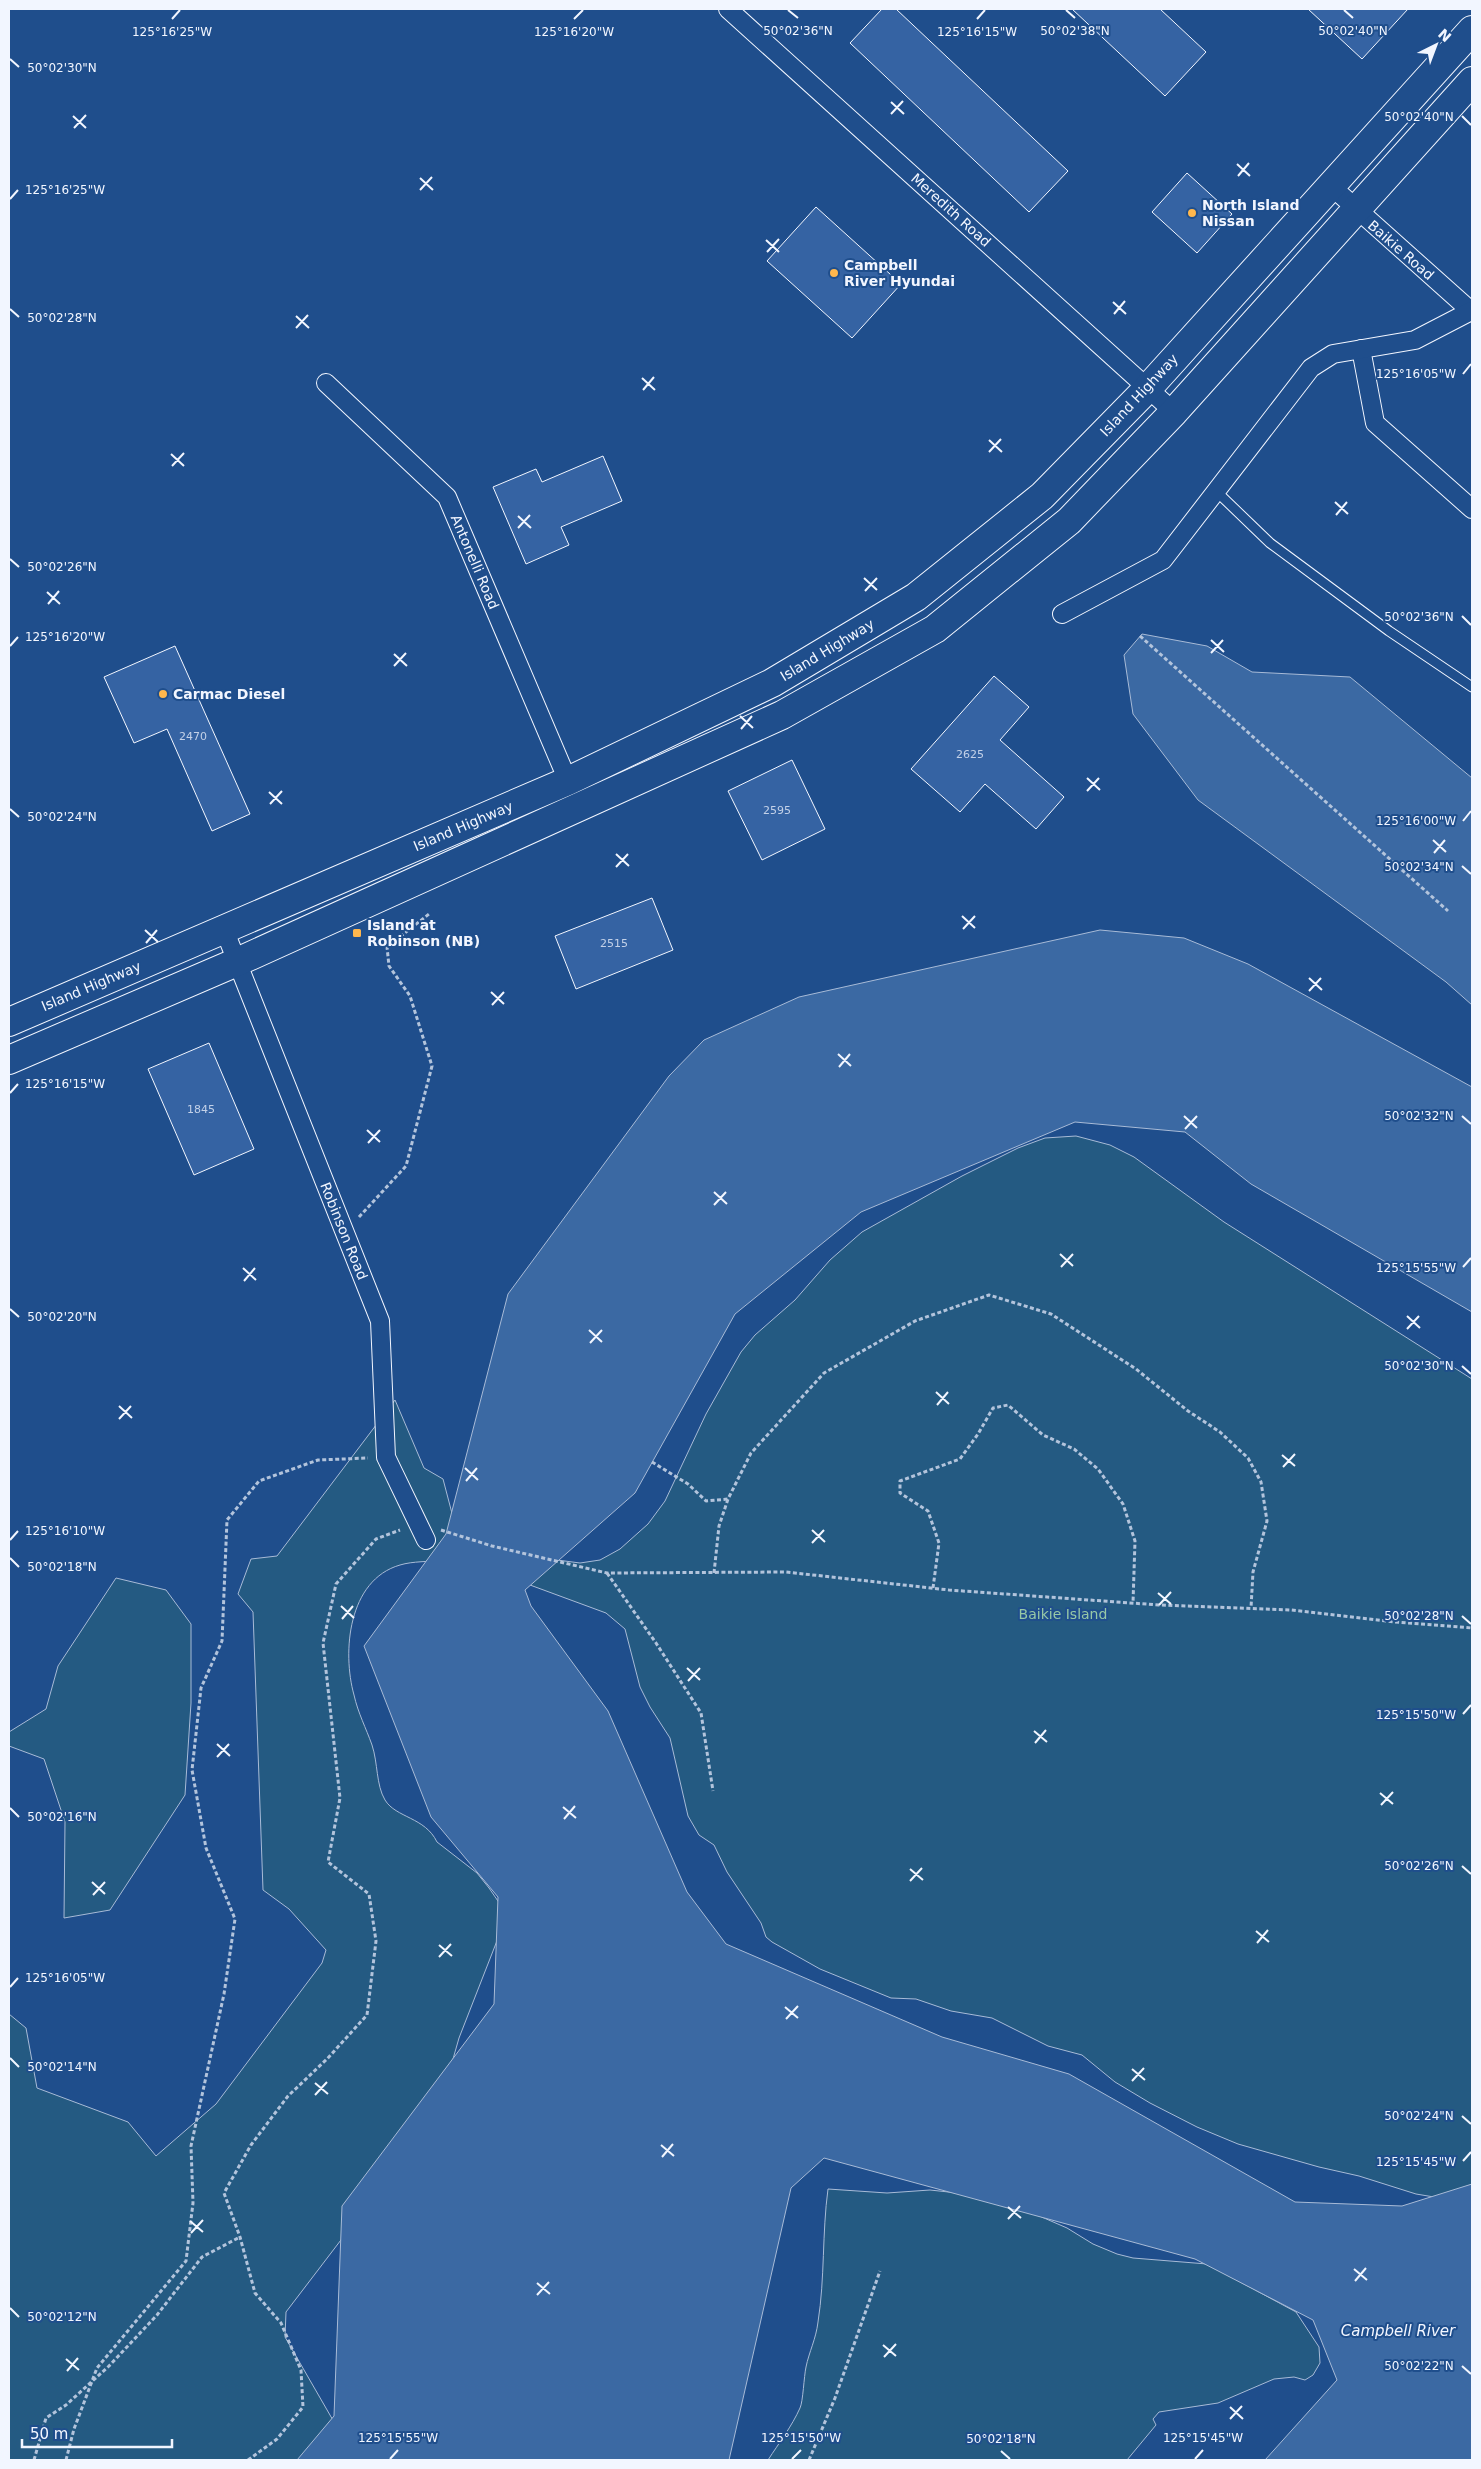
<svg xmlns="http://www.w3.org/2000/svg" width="1481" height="2469" font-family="'DejaVu Sans',sans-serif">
  <rect width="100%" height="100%" fill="#1f4e8c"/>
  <g fill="#245a82" stroke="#a8bbd7">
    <path d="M1076,1136L1110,1145L1134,1157L1224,1222L1472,1379V2195L1446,2199L1416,2194L1359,2176L1319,2167L1238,2144L1197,2127L1150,2103L1115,2082L1082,2055L1048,2046L992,2018L951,2011L916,1999L891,1998L820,1969L772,1942L766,1937L761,1923L727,1872L714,1845L699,1835L688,1816L670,1738L650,1707L640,1687L625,1629L606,1613L530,1585L542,1558L580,1563L600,1560L620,1549L648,1524L665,1501L706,1414L741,1352L755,1335L795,1300L830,1260L862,1232L962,1176L1018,1148L1045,1138Z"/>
    <path d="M395,1400L424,1468L443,1479L454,1521L442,1560C429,1562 413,1561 400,1565C348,1580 342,1652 354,1695C358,1713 366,1728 372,1745C378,1763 376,1785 385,1800C396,1818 425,1817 437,1842L477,1873L489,1888L500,1904L502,1928L459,2038L439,2108L418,2139L286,2312L285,2337L334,2422L309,2460H9V2014L26,2028L37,2088L128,2122L156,2156L216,2104L322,1963L326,1950L289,1909L263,1890L253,1612L238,1594L251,1559L277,1556Z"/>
    <path d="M116,1578L166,1590L191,1624V1703L185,1795L110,1910L64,1918L65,1822L44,1759L9,1746V1732L46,1709L58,1666Z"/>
    <path d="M828,2189L887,2193L930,2190L967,2194L1028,2211L1067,2228L1093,2244L1117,2254L1133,2258L1207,2264L1296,2312L1319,2347L1320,2363L1313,2375L1305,2380L1294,2377L1274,2379L1218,2403L1159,2412L1153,2419L1156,2425L1127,2460H768C779,2443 792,2426 800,2408C803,2402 804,2376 806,2367C809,2352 816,2339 818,2322C825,2278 822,2233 828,2189Z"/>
  </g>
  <g fill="#3b69a3" stroke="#a8bbd7">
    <path d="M1142,634L1207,646L1252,672L1350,677L1472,778V1005L1446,982L1198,800L1133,714L1124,655Z"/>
    <path d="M1100,930L1184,938L1248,964L1472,1087V1312L1251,1184L1185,1132L1075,1122L861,1212L735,1314L635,1493L525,1590L531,1606L608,1711L687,1892L726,1944L942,2037L1069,2074L1295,2202L1402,2206L1472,2184V2460H1265L1337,2380L1313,2320L1195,2259L824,2158L791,2188L729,2460H297L334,2416L342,2206L494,2004L498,1897L431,1817L364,1646L446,1534L508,1294L669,1076L704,1040L799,997Z"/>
  </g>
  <g fill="#3563a3" stroke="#f2f6ff">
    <path d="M882,9H896L1068,171L1029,212L850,43Z"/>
    <path d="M1072,9H1160L1206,52L1165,96Z"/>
    <path d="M1308,9H1408L1362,59Z"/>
    <path d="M1187,173L1232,214L1197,253L1152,212Z"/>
    <path d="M816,207L901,284L852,338L767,261Z"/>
    <path d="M603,456L622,501L561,527L569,545L526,564L493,487L536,469L542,482Z"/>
    <path d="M175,646L250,814L212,831L167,729L134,743L104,677Z"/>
    <path d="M994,676L1029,707L1000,740L1064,797L1036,829L985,784L960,812L911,769Z"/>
    <path d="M792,760L825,829L762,860L728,791Z"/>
    <path d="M652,898L673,950L576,989L555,936Z"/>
    <path d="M209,1043L254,1149L194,1175L148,1069Z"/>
  </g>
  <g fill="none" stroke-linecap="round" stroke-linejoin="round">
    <g stroke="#f2f6ff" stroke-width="11">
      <path id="service" d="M1216,491L1270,543L1389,631L1472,687"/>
    </g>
    <g stroke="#f2f6ff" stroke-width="20">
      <g id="minor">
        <path d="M728,9L1174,412"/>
        <path d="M1331,186L1472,312"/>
        <path d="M1361,349L1375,423L1472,509"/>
        <path d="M326,383L447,497L568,781"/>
        <path d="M1062,614L1163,560L1311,368L1333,354L1415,340L1471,311"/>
        <path d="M224,929L380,1321L386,1457L426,1540"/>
      </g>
    </g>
    <g stroke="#f2f6ff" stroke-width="30">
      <g id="primary">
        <path d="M9,1022L568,781L772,683L916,597L1042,496L1148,388L1472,30"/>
        <path d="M9,1060L237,962L782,715L935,629L1069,521L1174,412L1472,81"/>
      </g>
    </g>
    <g stroke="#b3c4dc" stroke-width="3" stroke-dasharray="4 2.5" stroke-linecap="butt">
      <path d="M1140,636L1448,911"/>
      <path d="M359,1217L406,1166L432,1066L410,996L389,966L387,947L429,914"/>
      <path d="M652,1462L688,1484L706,1501L728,1499"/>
      <path d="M441,1530L492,1546L607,1573L786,1572L949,1590L1159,1605L1291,1610L1395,1622L1472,1628"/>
      <path d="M607,1573L656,1643L701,1713L713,1791"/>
      <path d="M714,1573L719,1526L728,1499L751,1453L824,1373L915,1321L989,1295L1051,1314L1136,1369L1188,1411L1220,1432L1248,1458L1261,1482L1267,1521L1253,1572L1251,1608"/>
      <path d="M933,1588L939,1543L928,1511L900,1493V1481L960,1459L978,1434L993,1408L1008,1405L1043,1435L1074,1449L1098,1469L1123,1504L1135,1541L1133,1603"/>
      <path d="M34,2460L46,2418L66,2405L109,2366L157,2315L202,2257L240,2237"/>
      <path d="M66,2460L74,2429L97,2368L186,2261L193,2203L191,2146L224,1994L235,1919L206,1848L192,1770L201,1688L222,1641L227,1520L259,1481L318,1460L368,1458"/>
      <path d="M248,2460L277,2439L303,2407L301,2370L281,2323L255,2293L240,2237L224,2193L251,2145L288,2096L327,2059L367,2015L376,1941L369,1894L328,1862L340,1798L323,1643L336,1584L376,1539L400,1530"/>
      <path d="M809,2460L835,2398L880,2271"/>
    </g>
    <use href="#service" stroke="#1f4e8c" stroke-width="9"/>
    <use href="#minor" stroke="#1f4e8c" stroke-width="18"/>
    <use href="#primary" stroke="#1f4e8c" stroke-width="28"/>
  </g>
  <path fill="none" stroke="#f2f6ff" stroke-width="2" d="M788,10L798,18M1066,10L1075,18M1344,10L1353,18M172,19L180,10M574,19L583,10M977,19L985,10M10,59L19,67M891,102L904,114M891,114L903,101M73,116L86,128M1462,116L1471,125M74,128L86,115M1237,164L1250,176M1238,176L1249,163M420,178L433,190M420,190L432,177M10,199L18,190M766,240L779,252M767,252L779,239M1113,302L1126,314M10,309L19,317M1114,314L1125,301M296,316L309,328M296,328L308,315M1463,374L1471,364M642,378L655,390M643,390L654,377M989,440L1002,452M989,452L1001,439M171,454L184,466M172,466L184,453M1335,502L1348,514M1336,515L1347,502M518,516L531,528M518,528L530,515M10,559L19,567M864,578L877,590M865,591L877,578M47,592L60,604M48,604L59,591M1462,616L1471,625M1211,640L1224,652M10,646L18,637M1211,653L1223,640M394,654L407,666M394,666L406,653M740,716L753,728M741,729L752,716M1087,778L1100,790M1087,791L1099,778M269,792L282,804M270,804L282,791M10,809L19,817M1463,821L1471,811M1433,840L1446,852M1434,853L1445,840M616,854L629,866M1462,866L1471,874M616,867L628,854M962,916L975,928M963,929L975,916M145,930L158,942M146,943L157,930M1309,978L1322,990M1309,991L1321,978M491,992L504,1004M492,1005L504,992M838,1054L851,1066M839,1067L850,1054M10,1093L18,1084M1184,1116L1197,1128M1462,1116L1471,1124M1185,1129L1197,1116M367,1130L380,1142M368,1143L380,1130M714,1192L727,1204M714,1205L726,1192M1060,1254L1073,1266M1061,1267L1073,1254M1463,1267L1471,1258M243,1268L256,1280M244,1281L255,1268M10,1309L19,1317M1407,1316L1420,1328M1407,1329L1419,1316M589,1330L602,1342M590,1343L602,1330M1462,1366L1471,1374M936,1392L949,1404M937,1405L948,1392M119,1406L132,1418M119,1419L131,1406M1282,1455L1295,1466M1283,1467L1295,1454M465,1468L478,1480M466,1481L477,1468M812,1530L825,1542M10,1540L18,1531M812,1543L824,1530M10,1558L19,1567M1158,1593L1171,1604M1159,1605L1171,1592M341,1606L354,1618M1462,1616L1471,1624M342,1619L353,1606M687,1668L700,1680M688,1681L700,1668M1463,1714L1471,1705M1034,1731L1047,1742M1035,1743L1046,1730M217,1744L230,1756M217,1757L229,1744M1380,1793L1393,1804M1381,1805L1393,1792M563,1807L576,1818M10,1808L19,1817M564,1819L575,1806M1462,1866L1471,1874M910,1869L923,1880M910,1881L922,1868M92,1882L105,1894M93,1895L105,1882M1256,1931L1269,1942M1257,1943L1268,1930M439,1945L452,1956M439,1957L451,1944M10,1987L18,1978M785,2007L798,2018M786,2019L798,2006M10,2058L19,2067M1132,2069L1145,2080M1132,2081L1144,2068M315,2083L328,2094M315,2095L327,2082M1462,2116L1471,2124M661,2145L674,2156M662,2157L673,2144M1463,2161L1471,2152M1008,2207L1021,2218M1008,2219L1020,2206M190,2221L203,2232M191,2233L203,2220M1354,2269L1367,2280M1355,2281L1366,2268M537,2283L550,2294M537,2295L549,2282M10,2308L19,2317M883,2345L896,2356M884,2357L896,2344M66,2359L79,2370M1462,2366L1471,2374M67,2371L78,2358M1230,2407L1243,2419M1230,2419L1242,2406M1001,2451L1010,2459M390,2459L398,2450M792,2459L801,2450M1195,2459L1203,2450"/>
  <g fill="#ffb74d" stroke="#1f4e8c" stroke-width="2">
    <circle cx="1192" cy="213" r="5"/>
    <circle cx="834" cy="273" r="5"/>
    <circle cx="163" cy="694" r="5"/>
    <rect x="352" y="928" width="10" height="10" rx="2.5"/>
  </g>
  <g text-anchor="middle" stroke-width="4" stroke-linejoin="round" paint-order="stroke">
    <g font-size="11" fill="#c3d1e8">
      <text x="193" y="740">2470</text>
      <text x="970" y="758">2625</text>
      <text x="777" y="814">2595</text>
      <text x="614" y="947">2515</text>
      <text x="201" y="1113">1845</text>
    </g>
    <g font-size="14" font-weight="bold" fill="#f2f6ff" stroke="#1f4e8c" text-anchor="start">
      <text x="1202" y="210">North Island<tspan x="1202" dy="16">Nissan</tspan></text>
      <text x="844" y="270">Campbell<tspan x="844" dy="16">River Hyundai</tspan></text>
      <text x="173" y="699">Carmac Diesel</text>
      <text x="367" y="930">Island at<tspan x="367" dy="16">Robinson (NB)</tspan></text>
    </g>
    <g font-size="14" fill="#f2f6ff" stroke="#1f4e8c">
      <text transform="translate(951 210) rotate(42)" y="5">Meredith Road</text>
      <text transform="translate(1401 250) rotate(41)" y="5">Baikie Road</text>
      <text transform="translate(1139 395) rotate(-47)" y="5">Island Highway</text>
      <text transform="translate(475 562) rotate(67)" y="5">Antonelli Road</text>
      <text transform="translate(827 650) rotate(-31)" y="5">Island Highway</text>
      <text transform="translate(463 826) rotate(-23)" y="5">Island Highway</text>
      <text transform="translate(91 986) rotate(-23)" y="5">Island Highway</text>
      <text transform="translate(344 1231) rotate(68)" y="5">Robinson Road</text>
    </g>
    <g font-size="14" fill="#97c8a6" stroke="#1f4e8c">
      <text x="1063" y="1619">Baikie Island</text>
    </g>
    <g font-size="15" font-style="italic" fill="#f2f6ff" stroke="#1f4e8c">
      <text x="1398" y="2336">Campbell River</text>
    </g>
  </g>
  <g font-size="12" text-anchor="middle" fill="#f2f6ff" stroke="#1f4e8c" stroke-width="4" stroke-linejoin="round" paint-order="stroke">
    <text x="798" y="35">50°02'36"N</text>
    <text x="1075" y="35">50°02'38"N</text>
    <text x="1353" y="35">50°02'40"N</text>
    <text x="172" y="36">125°16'25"W</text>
    <text x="977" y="36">125°16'15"W</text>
    <text x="574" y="36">125°16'20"W</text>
    <text x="62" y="72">50°02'30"N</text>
    <text x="1419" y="121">50°02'40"N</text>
    <text x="65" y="194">125°16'25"W</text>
    <text x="62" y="322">50°02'28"N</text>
    <text x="1416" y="378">125°16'05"W</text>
    <text x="62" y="571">50°02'26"N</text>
    <text x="1419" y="621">50°02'36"N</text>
    <text x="65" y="641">125°16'20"W</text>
    <text x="62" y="821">50°02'24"N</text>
    <text x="1416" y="825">125°16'00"W</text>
    <text x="1419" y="871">50°02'34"N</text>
    <text x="65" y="1088">125°16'15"W</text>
    <text x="1419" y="1120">50°02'32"N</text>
    <text x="1416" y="1272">125°15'55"W</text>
    <text x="62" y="1321">50°02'20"N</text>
    <text x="1419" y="1370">50°02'30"N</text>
    <text x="65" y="1535">125°16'10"W</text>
    <text x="62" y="1571">50°02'18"N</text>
    <text x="1419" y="1620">50°02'28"N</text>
    <text x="1416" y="1719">125°15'50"W</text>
    <text x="62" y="1821">50°02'16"N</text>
    <text x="1419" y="1870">50°02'26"N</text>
    <text x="65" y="1982">125°16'05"W</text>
    <text x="62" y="2071">50°02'14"N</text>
    <text x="1419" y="2120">50°02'24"N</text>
    <text x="1416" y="2166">125°15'45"W</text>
    <text x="62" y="2321">50°02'12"N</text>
    <text x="1419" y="2370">50°02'22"N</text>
    <text x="398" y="2442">125°15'55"W</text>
    <text x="801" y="2442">125°15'50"W</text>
    <text x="1203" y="2442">125°15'45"W</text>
    <text x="1001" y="2443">50°02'18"N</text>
  </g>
  <rect width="1481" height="2469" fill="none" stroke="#f2f6ff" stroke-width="20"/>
  <g transform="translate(1436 45) rotate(42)" stroke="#1f4e8c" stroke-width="4" paint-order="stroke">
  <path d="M0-4L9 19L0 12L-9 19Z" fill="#f2f6ff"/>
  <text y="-8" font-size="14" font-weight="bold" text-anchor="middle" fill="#f2f6ff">N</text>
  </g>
  <path d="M22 2439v8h150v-8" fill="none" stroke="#f2f6ff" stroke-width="2.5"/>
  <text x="30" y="2439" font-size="15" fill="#f2f6ff" stroke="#1f4e8c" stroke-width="4" paint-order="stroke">50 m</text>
</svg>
